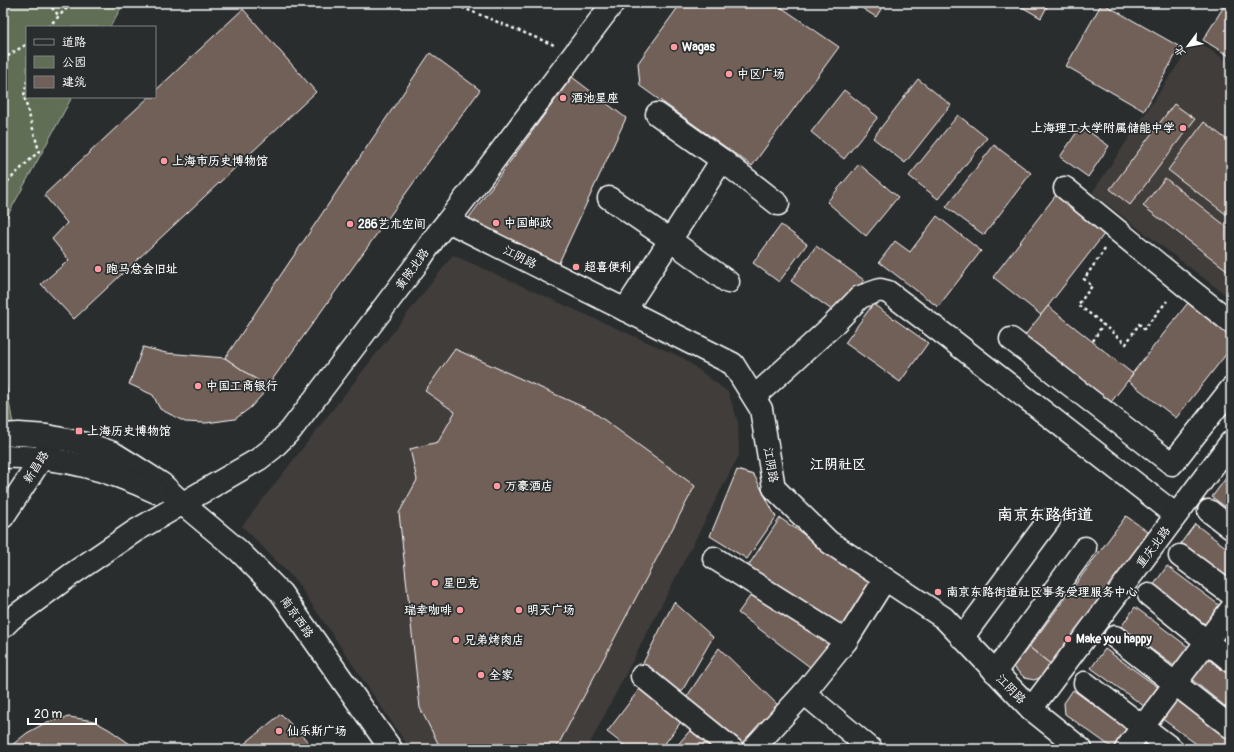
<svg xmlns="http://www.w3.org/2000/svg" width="1234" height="752" font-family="Pangolin,'LXGW WenKai TC',sans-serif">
  <rect width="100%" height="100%" fill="#2a2d2e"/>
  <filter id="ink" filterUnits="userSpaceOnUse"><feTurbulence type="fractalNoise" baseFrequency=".025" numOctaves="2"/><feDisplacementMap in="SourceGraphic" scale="8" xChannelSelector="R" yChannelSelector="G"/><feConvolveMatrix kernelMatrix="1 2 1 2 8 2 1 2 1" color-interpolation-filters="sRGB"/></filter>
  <g filter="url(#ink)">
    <g fill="#3f3c3b">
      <path d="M1195,39L1231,64V299L1092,193Z"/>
      <path d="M453,255L683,358L728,392L738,422L739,455L587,749H410L296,581L242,526Z"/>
    </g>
    <g fill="#606e56" stroke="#b0b6aa">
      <path d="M3,3H124L110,27H27V97H72L3,224Z"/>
      <path d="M3,368L13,424L3,426Z"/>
    </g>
    <g fill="#716059" stroke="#fff">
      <path d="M681,3H775L839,47L752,166L640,86L638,63Z"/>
      <path d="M854,3H885L876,17Z"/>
      <path d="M1015,3H1049L1041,18Z"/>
      <path d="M1102,3L1180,47L1144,111L1066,66Z"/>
      <path d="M1226,3H1231V57L1203,40Z"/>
      <path d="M243,9L316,92L74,319L41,284L69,260L52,239L67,223L44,195L149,97H155V91Z"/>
      <path d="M430,53L480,90L267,387L225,358Z"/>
      <path d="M572,77L626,118L557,267L468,219Z"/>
      <path d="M918,79L951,105L905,163L873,138Z"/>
      <path d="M844,90L878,117L844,159L811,132Z"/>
      <path d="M1174,104L1195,119L1130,205L1110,189Z"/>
      <path d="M958,115L987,138L938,199L909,176Z"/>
      <path d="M1204,122L1231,143V218L1168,170Z"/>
      <path d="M1081,126L1109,146L1088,177L1060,157Z"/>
      <path d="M994,145L1031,173L984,235L946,207Z"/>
      <path d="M859,164L898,197L866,236L827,202Z"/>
      <path d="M1165,178L1231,230V273L1143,206Z"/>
      <path d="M1056,195L1105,233L1041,315L993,277Z"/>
      <path d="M937,216L981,251L938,307L879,262L895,241L910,252Z"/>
      <path d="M781,225L807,244L779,282L753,263Z"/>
      <path d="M816,246L864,280L839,315L791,281Z"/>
      <path d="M1191,299L1231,331V348L1176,418L1127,380Z"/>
      <path d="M873,304L928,343L900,382L845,343Z"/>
      <path d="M1048,306L1133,374L1108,406L1022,339Z"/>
      <path d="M143,347L166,353L225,358L267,387L262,395L250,408L235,419L206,423L185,422L160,409L153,395L129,384Z"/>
      <path d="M455,349L592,411L695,486L556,749H441L420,708L399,513L417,480L410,449L438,442L455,412L425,391Z"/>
      <path d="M737,470L754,475L776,517L747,559L710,536Z"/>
      <path d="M1226,478L1231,482V511L1212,497Z"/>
      <path d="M1126,516L1151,534L1053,666L1029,647Z"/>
      <path d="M780,518L876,584L841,634L746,569Z"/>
      <path d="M1195,524L1231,551V581L1181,543Z"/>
      <path d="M1167,566L1223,608L1209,627L1153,586Z"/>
      <path d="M756,588L837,648L818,673L738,613Z"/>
      <path d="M674,602L713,637L678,698L641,667Z"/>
      <path d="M1135,607L1191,649L1177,668L1121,627Z"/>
      <path d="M1231,634V646L1225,641Z"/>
      <path d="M1029,647L1053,666L1042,677L1034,680L1025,678L1013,667Z"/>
      <path d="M719,648L781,708L741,749L684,701Z"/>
      <path d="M1105,649L1162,690L1148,709L1091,668Z"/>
      <path d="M1207,658L1231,677V711L1191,679Z"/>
      <path d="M644,683L686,715L661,749H629L607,732Z"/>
      <path d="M1073,690L1131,732L1119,749H1114L1065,714L1064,703Z"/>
      <path d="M1175,699L1231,740L1225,749H1203L1161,718Z"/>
      <path d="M281,714L315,749H238Z"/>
      <path d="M69,717L94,721L110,730L137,749H7L27,733L47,722Z"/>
      <path d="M694,726L722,749H674Z"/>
      <path d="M1143,739L1156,749H1136Z"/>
    </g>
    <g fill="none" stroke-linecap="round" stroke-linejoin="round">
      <g stroke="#fff" stroke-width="25">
        <g id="minor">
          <path d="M657,114L722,160L778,204"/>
          <path d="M1065,188C1120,232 1174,278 1231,322"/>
          <path d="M609,198L670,240L728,282"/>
          <path d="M448,221L733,364L761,409L774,488L829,542L944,618L1031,709L1081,749"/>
          <path d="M625,310L722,160"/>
          <path d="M1011,339L1172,464L1231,389"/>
          <path d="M754,397L831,327L860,297L880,290L888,292L949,338L1176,515"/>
          <path d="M1209,511L1231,528"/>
          <path d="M3,517L55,438"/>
          <path d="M1180,556L1231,594"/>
          <path d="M714,558L846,641"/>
          <path d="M1149,595L1231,661"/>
          <path d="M3,627L11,619L72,574L135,531L259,459L273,448L291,430L419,261L435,237L448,221L613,3"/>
          <path d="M1115,637L1231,727"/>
          <path d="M962,638L1049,520"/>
          <path d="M995,672L1085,548"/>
          <path d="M642,676L732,749"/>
          <path d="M1085,683L1172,749"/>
          <path d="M804,693L846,641L885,579"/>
          <path d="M1031,709L1231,442"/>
          <path d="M753,749L804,693L871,749"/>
          <path d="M1126,749L1231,609"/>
        </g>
      </g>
      <g stroke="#fff" stroke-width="25">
        <g id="major">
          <path d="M3,435L19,434L47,436L77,442L93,446L113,453L134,466L162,484L183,504L239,551L281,593L391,749"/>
          <path d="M3,457C55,455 109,470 156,492"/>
        </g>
      </g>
      <g stroke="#fff" stroke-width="2.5" stroke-dasharray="3 3" stroke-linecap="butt">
        <path d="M48,3L59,16"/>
        <path d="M451,3L554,45"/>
        <path d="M48,27L72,3"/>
        <path d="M3,60L12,53L27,44"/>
        <path d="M3,186L39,151L24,96L27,81"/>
        <path d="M1105,249L1084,279L1092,286L1078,305L1093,316L1126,344L1139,324L1144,329L1167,301"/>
        <path d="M1093,341L1103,324"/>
      </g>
      <use href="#minor" stroke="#2a2d2e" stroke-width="22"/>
      <use href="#major" stroke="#2a2d2e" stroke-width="22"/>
    </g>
  </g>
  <g fill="#ff9aa2" stroke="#2a2d2e" stroke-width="1.5">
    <circle cx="674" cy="47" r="4"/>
    <circle cx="729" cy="74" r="4"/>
    <circle cx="563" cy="98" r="4"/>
    <circle cx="1183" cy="128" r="4"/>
    <circle cx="164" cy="161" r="4"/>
    <circle cx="496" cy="223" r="4"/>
    <circle cx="350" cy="224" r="4"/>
    <circle cx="576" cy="267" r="4"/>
    <circle cx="98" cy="269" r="4"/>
    <circle cx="198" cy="386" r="4"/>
    <rect x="75" y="427" width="8" height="8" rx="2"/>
    <circle cx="497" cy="486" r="4"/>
    <circle cx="435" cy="583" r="4"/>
    <circle cx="938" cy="592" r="4"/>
    <circle cx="460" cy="610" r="4"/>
    <circle cx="519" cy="610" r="4"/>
    <circle cx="1068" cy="639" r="4"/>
    <circle cx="456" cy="640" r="4"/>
    <circle cx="481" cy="675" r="4"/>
    <circle cx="279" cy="731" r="4"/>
  </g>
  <g text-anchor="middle" stroke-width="3.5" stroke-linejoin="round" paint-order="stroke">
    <g font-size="12" font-weight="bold" fill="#fff" stroke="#2a2d2e" text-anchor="start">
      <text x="682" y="51">Wagas</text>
      <text x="737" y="78">中区广场</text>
      <text x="571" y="102">酒池星座</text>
      <text x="1175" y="132" text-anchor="end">上海理工大学附属储能中学</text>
      <text x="172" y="165">上海市历史博物馆</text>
      <text x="504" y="227">中国邮政</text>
      <text x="358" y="228">286艺术空间</text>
      <text x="584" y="271">超喜便利</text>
      <text x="106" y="273">跑马总会旧址</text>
      <text x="206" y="390">中国工商银行</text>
      <text x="87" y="435">上海历史博物馆</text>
      <text x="505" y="490">万豪酒店</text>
      <text x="443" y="587">星巴克</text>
      <text x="946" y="596">南京东路街道社区事务受理服务中心</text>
      <text x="452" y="614" text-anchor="end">瑞幸咖啡</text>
      <text x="527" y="614">明天广场</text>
      <text x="1076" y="643">Make you happy</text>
      <text x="464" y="644">兄弟烤肉店</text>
      <text x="489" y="679">全家</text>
      <text x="287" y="735">仙乐斯广场</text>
    </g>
    <g font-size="12" fill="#fff" stroke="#2a2d2e">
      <text transform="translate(520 257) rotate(27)" y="4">江阴路</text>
      <text transform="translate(412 269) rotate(-54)" y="4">黄陂北路</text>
      <text transform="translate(771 465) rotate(80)" y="4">江阴路</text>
      <text transform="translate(36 467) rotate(-57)" y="4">新昌路</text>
      <text transform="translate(1153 547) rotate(-53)" y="4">重庆北路</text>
      <text transform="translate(297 617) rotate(55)" y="4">南京西路</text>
      <text transform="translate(1011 689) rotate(45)" y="4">江阴路</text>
    </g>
    <g font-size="14" font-weight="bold" fill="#fff" stroke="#2a2d2e">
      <text x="838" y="469">江阴社区</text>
    </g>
    <g font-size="16" font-weight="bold" fill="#fff" stroke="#2a2d2e">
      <text x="1045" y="520">南京东路街道</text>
    </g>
  </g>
  <rect width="1234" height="752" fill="none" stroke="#2a2d2e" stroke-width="16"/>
  <rect x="8" y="8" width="1218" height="736" fill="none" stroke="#fff" stroke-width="1.5" filter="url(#ink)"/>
  <rect x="26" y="26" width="130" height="72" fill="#2a2d2e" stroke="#7f8182"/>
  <rect x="34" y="39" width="20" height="6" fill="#2a2d2e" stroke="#7f8182"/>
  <text x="62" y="46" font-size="12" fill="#ffffff">道路</text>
  <rect x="34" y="56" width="20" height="12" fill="#606e56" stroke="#7f8182"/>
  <text x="62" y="66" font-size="12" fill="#ffffff">公园</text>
  <rect x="34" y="76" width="20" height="12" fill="#716059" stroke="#7f8182"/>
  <text x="62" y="86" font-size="12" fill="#ffffff">建筑</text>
  <g transform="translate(1188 46) rotate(238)" stroke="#2a2d2e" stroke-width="3" paint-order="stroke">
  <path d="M0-3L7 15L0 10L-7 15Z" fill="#ffffff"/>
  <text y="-6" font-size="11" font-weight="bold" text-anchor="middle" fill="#ffffff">北</text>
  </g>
  <path d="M28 718v6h68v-6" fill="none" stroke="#ffffff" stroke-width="2"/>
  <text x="34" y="718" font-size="12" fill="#ffffff" stroke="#2a2d2e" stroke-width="3" paint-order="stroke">20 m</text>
</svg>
